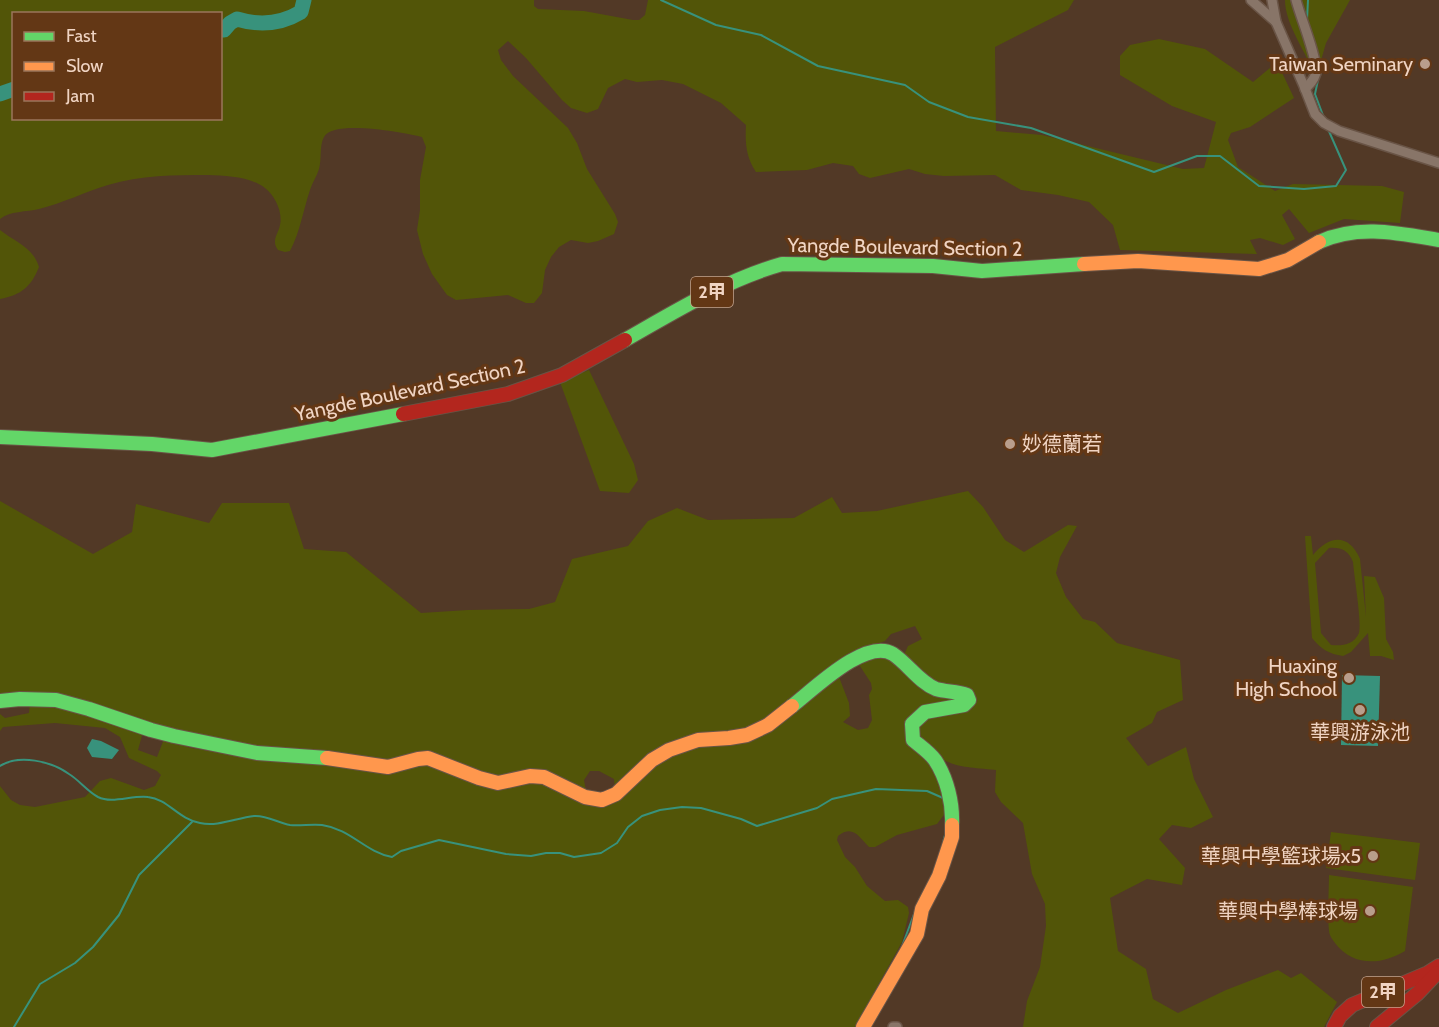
<svg xmlns="http://www.w3.org/2000/svg" width="1439" height="1027" font-family="Cabin,'Noto Sans TC',sans-serif">
  <rect width="100%" height="100%" fill="#523926"/>
  <g fill="#525508" fill-rule="evenodd">
    <path d="M0,0H534V6L538,9L584,11L633,20H639L645,15L648,0H1074L1068,10L995,47L996,131L1042,135L1183,169L1204,168L1216,122L1172,106L1120,75V56L1130,45L1159,39L1205,49L1253,82L1277,62L1294,98L1250,127L1231,133L1228,140L1238,167L1275,191L1293,184L1382,186L1404,192L1400,223L1344,219L1309,233L1289,209L1282,215L1295,239L1283,245L1260,238L1250,240L1257,254L1120,250L1113,225L1089,202L1058,195L1021,190L995,175L944,176L925,174L909,169L870,178L859,174L853,166L833,163L807,170L756,172C746,157 745,143 746,125L721,103L683,84L662,80L637,82L625,79L608,88L598,109L587,113L571,108L562,100L526,58L508,41L498,50L501,60L513,76L568,128L577,143L587,169L615,214L618,222L614,234L598,241L588,243L571,240L559,247L551,257L545,270L542,293L534,303H526L508,295L456,300L447,295L432,274L423,254L417,230L420,210V180L426,147L422,137C406,133 333,119 324,137C319,146 322,159 319,169C317,176 312,183 310,190C303,211 300,232 290,251L285,252L278,250C271,240 278,235 280,225C283,212 275,196 265,188C249,176 227,176 208,175C174,175 141,175 108,185C85,192 63,203 39,209C27,212 9,211 0,219ZM14,14H220V118H14Z"/>
    <path d="M1285,0H1350L1326,43L1316,78C1307,53 1285,25 1285,0Z"/>
    <path d="M0,230C15,242 33,247 39,267C31,287 21,295 0,299Z"/>
    <path d="M589,370L634,464L638,480L629,493L600,491L560,382Z"/>
    <path d="M968,491L983,507L1005,540L1024,552L1068,525L1077,526L1060,557L1056,573L1066,597L1083,619L1095,622L1117,643L1180,660L1183,700L1157,712L1152,723L1126,738L1148,766L1186,747L1194,779L1213,817L1191,828L1172,825L1159,839L1185,868L1182,885L1147,879L1110,898L1118,951L1146,969L1153,999L1178,1013L1226,990L1278,970L1291,978L1301,973L1337,1002L1324,1027H1023L1027,1001L1040,967L1046,926L1045,904L1032,874L1023,823L1001,802L995,792L996,770C956,766 950,768 918,742L919,720L969,704L935,684L903,657L908,646L922,639L915,626L891,634L885,641L870,646L752,729L735,734L701,736L615,790L614,779L599,771H590L584,780L586,791L558,776L497,780L432,756L390,761L275,749L210,737L141,722L62,695L41,693L0,697V501L93,554L132,532L136,504L209,523L222,503H289L304,549L346,552L421,613L468,610L529,609L555,602L572,559L628,546L648,521L677,508L708,520L794,518L832,497L842,513L877,511Z"/>
    <path d="M1305,536H1311L1313,555C1329,535 1349,533 1360,559L1366,617L1364,576L1375,577L1384,598L1386,639L1393,652L1394,660L1381,656H1370L1368,633L1351,652L1343,656C1329,654 1321,649 1312,638ZM1329,548C1341,547 1349,551 1353,562C1354,575 1362,624 1359,633C1354,645 1342,646 1331,645L1321,633L1315,563Z"/>
    <path d="M883,653L900,664L966,698L913,717L924,754L947,796L946,812L937,824L897,835L875,847H869C859,837 853,824 838,836L837,840L845,857L855,867L867,886L885,901L898,900L908,907L909,913L902,942L855,1027H0V786L11,800L20,805L35,807L85,797L100,781L111,778L144,790L155,786L161,775L157,771L129,758L120,737L105,728L55,723L3,727L0,731V714L5,718L29,713L30,703H61L143,732L138,750L157,757L164,739L191,748L266,760L420,761L463,776L531,778L553,782L597,806L657,760L701,743L724,745L834,679L839,677L849,703L850,716L843,722L858,730L868,728L872,720L869,695L872,689L871,683L858,663Z"/>
    <path d="M1331,832L1420,843L1415,880L1326,868Z"/>
    <path d="M1329,875L1413,887L1405,951C1382,965 1353,967 1335,943C1333,940 1331,938 1330,935C1327,927 1329,886 1329,875Z"/>
  </g>
  <g fill="#38927c">
    <path d="M1342,675L1380,676L1378,746L1341,745Z"/>
    <path d="M92,739L101,741L119,750L112,759L92,757L87,748Z"/>
  </g>
  <g fill="none" stroke-linecap="round" stroke-linejoin="round">
    <g stroke="#38927c" stroke-width="2">
      <path d="M661,0L716,25L761,35L818,66L905,85L929,102L968,117L1031,128L1154,172L1197,156H1220L1259,186L1304,189L1336,186L1346,170L1328,129"/>
      <path d="M1307,20L1308,0"/>
      <path d="M1318,80L1315,94L1324,118"/>
      <path d="M0,766C19,754 51,761 69,774C79,780 87,791 98,797C112,804 132,795 148,797C168,799 178,819 200,823C218,827 236,818 254,816C267,815 278,823 290,825C300,826 311,824 322,825C351,829 365,852 392,857L401,851L439,840L506,854L531,856L546,853H560L574,857L601,853L617,843L628,827L642,816L660,810L682,807L701,808L741,819L757,826L817,808L832,799L876,789L927,791L943,798"/>
      <path d="M943,843L946,831"/>
      <path d="M901,949L920,898"/>
      <path d="M14,1027L40,984L75,963L93,947L119,915L139,875L192,822"/>
    </g>
    <g stroke="#38927c" stroke-width="15">
      <path d="M220,30H224L230,23L237,19C260,26 281,24 301,12L304,0"/>
      <path d="M0,94L14,89"/>
    </g>
    <g stroke="#695446" stroke-width="12">
      <g id="street">
        <path d="M1251,0L1276,22"/>
        <path d="M1272,0L1276,22L1304,86L1315,114L1324,123L1339,131L1439,163"/>
        <path d="M1296,0C1300,16 1318,59 1316,73C1314,80 1310,84 1305,89"/>
        <path d="M893,1027H897"/>
      </g>
    </g>
    <g stroke="#695446" stroke-width="16">
      <g id="fast">
        <path d="M1319,242C1358,224 1398,233 1439,240"/>
        <path d="M625,340C676,311 726,280 782,264L933,266L982,271L1084,264"/>
        <path d="M0,437L152,444L212,450L403,414"/>
        <path d="M0,701L20,699L56,700L89,709L151,730L174,736L257,753L327,758"/>
        <path d="M792,706C813,690 866,637 893,654C908,664 919,682 936,689C946,692 957,691 967,695L969,700L964,705L925,712L912,724L913,740C920,746 929,752 935,760C947,778 953,803 952,825"/>
      </g>
    </g>
    <g stroke="#695446" stroke-width="16">
      <g id="slow">
        <path d="M1084,264L1138,261L1259,269L1288,260L1319,242"/>
        <path d="M327,758L388,767L418,759L428,758L479,778L498,783L530,776L544,777L585,797L602,800L616,794L652,760L669,750L698,740L729,738L747,735L768,725L792,706"/>
        <path d="M863,1027L917,934L922,909L939,876L952,837V825"/>
      </g>
    </g>
    <g stroke="#695446" stroke-width="16">
      <g id="jam">
        <path d="M403,414L508,394L562,375L625,340"/>
        <path d="M1334,1027L1340,1016L1352,1005L1428,973L1439,966"/>
        <path d="M1377,1027L1418,993L1437,973"/>
      </g>
    </g>
    <use href="#street" stroke="#887568" stroke-width="9"/>
    <use href="#fast" stroke="#63d668" stroke-width="14"/>
    <use href="#slow" stroke="#ff974d" stroke-width="14"/>
    <use href="#jam" stroke="#b3261e" stroke-width="14"/>
  </g>
  <g fill="#b99e8c" stroke="#633715" stroke-width="2">
    <circle cx="1425" cy="64" r="6"/>
    <circle cx="1010" cy="444" r="6"/>
    <circle cx="1349" cy="678" r="6"/>
    <circle cx="1360" cy="710" r="6"/>
    <circle cx="1373" cy="856" r="6"/>
    <circle cx="1370" cy="911" r="6"/>
  </g>
  <g text-anchor="middle" stroke-width="6" stroke-linejoin="round" paint-order="stroke">
    <g fill="#633715" stroke="#c6a58f" stroke-width="1.5">
      <rect x="691" y="277" width="42" height="30" rx="4.5"/>
      <rect x="1362" y="977" width="42" height="30" rx="4.5"/>
    </g>
    <g font-size="18" font-weight="bold" fill="#f0d4c3">
      <text x="712" y="298">2甲</text>
      <text x="1383" y="998">2甲</text>
    </g>
    <g font-size="20" fill="#f0d4c3" stroke="#633715" text-anchor="end">
      <text x="1413" y="71">Taiwan Seminary</text>
      <text x="1022" y="451" text-anchor="start">妙德蘭若</text>
      <text x="1337" y="673">Huaxing<tspan x="1337" dy="23">High School</tspan></text>
      <text x="1360" y="739" text-anchor="middle">華興游泳池</text>
      <text x="1361" y="863">華興中學籃球場x5</text>
      <text x="1358" y="918">華興中學棒球場</text>
    </g>
    <g font-size="20" fill="#f0d4c3" stroke="#633715">
      <text transform="translate(905 247) rotate(1)" y="7">Yangde Boulevard Section 2</text>
      <text transform="translate(410 390) rotate(-12)" y="7">Yangde Boulevard Section 2</text>
    </g>
  </g>
  <rect x="12" y="12" width="210" height="108" fill="#633715" stroke="#9b765b" stroke-width="1.5"/>
  <rect x="24" y="32" width="30" height="9" fill="#63d668" stroke="#9b765b" stroke-width="1.5"/>
  <text x="66" y="42" font-size="18" fill="#f0d4c3">Fast</text>
  <rect x="24" y="62" width="30" height="9" fill="#ff974d" stroke="#9b765b" stroke-width="1.5"/>
  <text x="66" y="72" font-size="18" fill="#f0d4c3">Slow</text>
  <rect x="24" y="92" width="30" height="9" fill="#b3261e" stroke="#9b765b" stroke-width="1.5"/>
  <text x="66" y="102" font-size="18" fill="#f0d4c3">Jam</text>
</svg>
